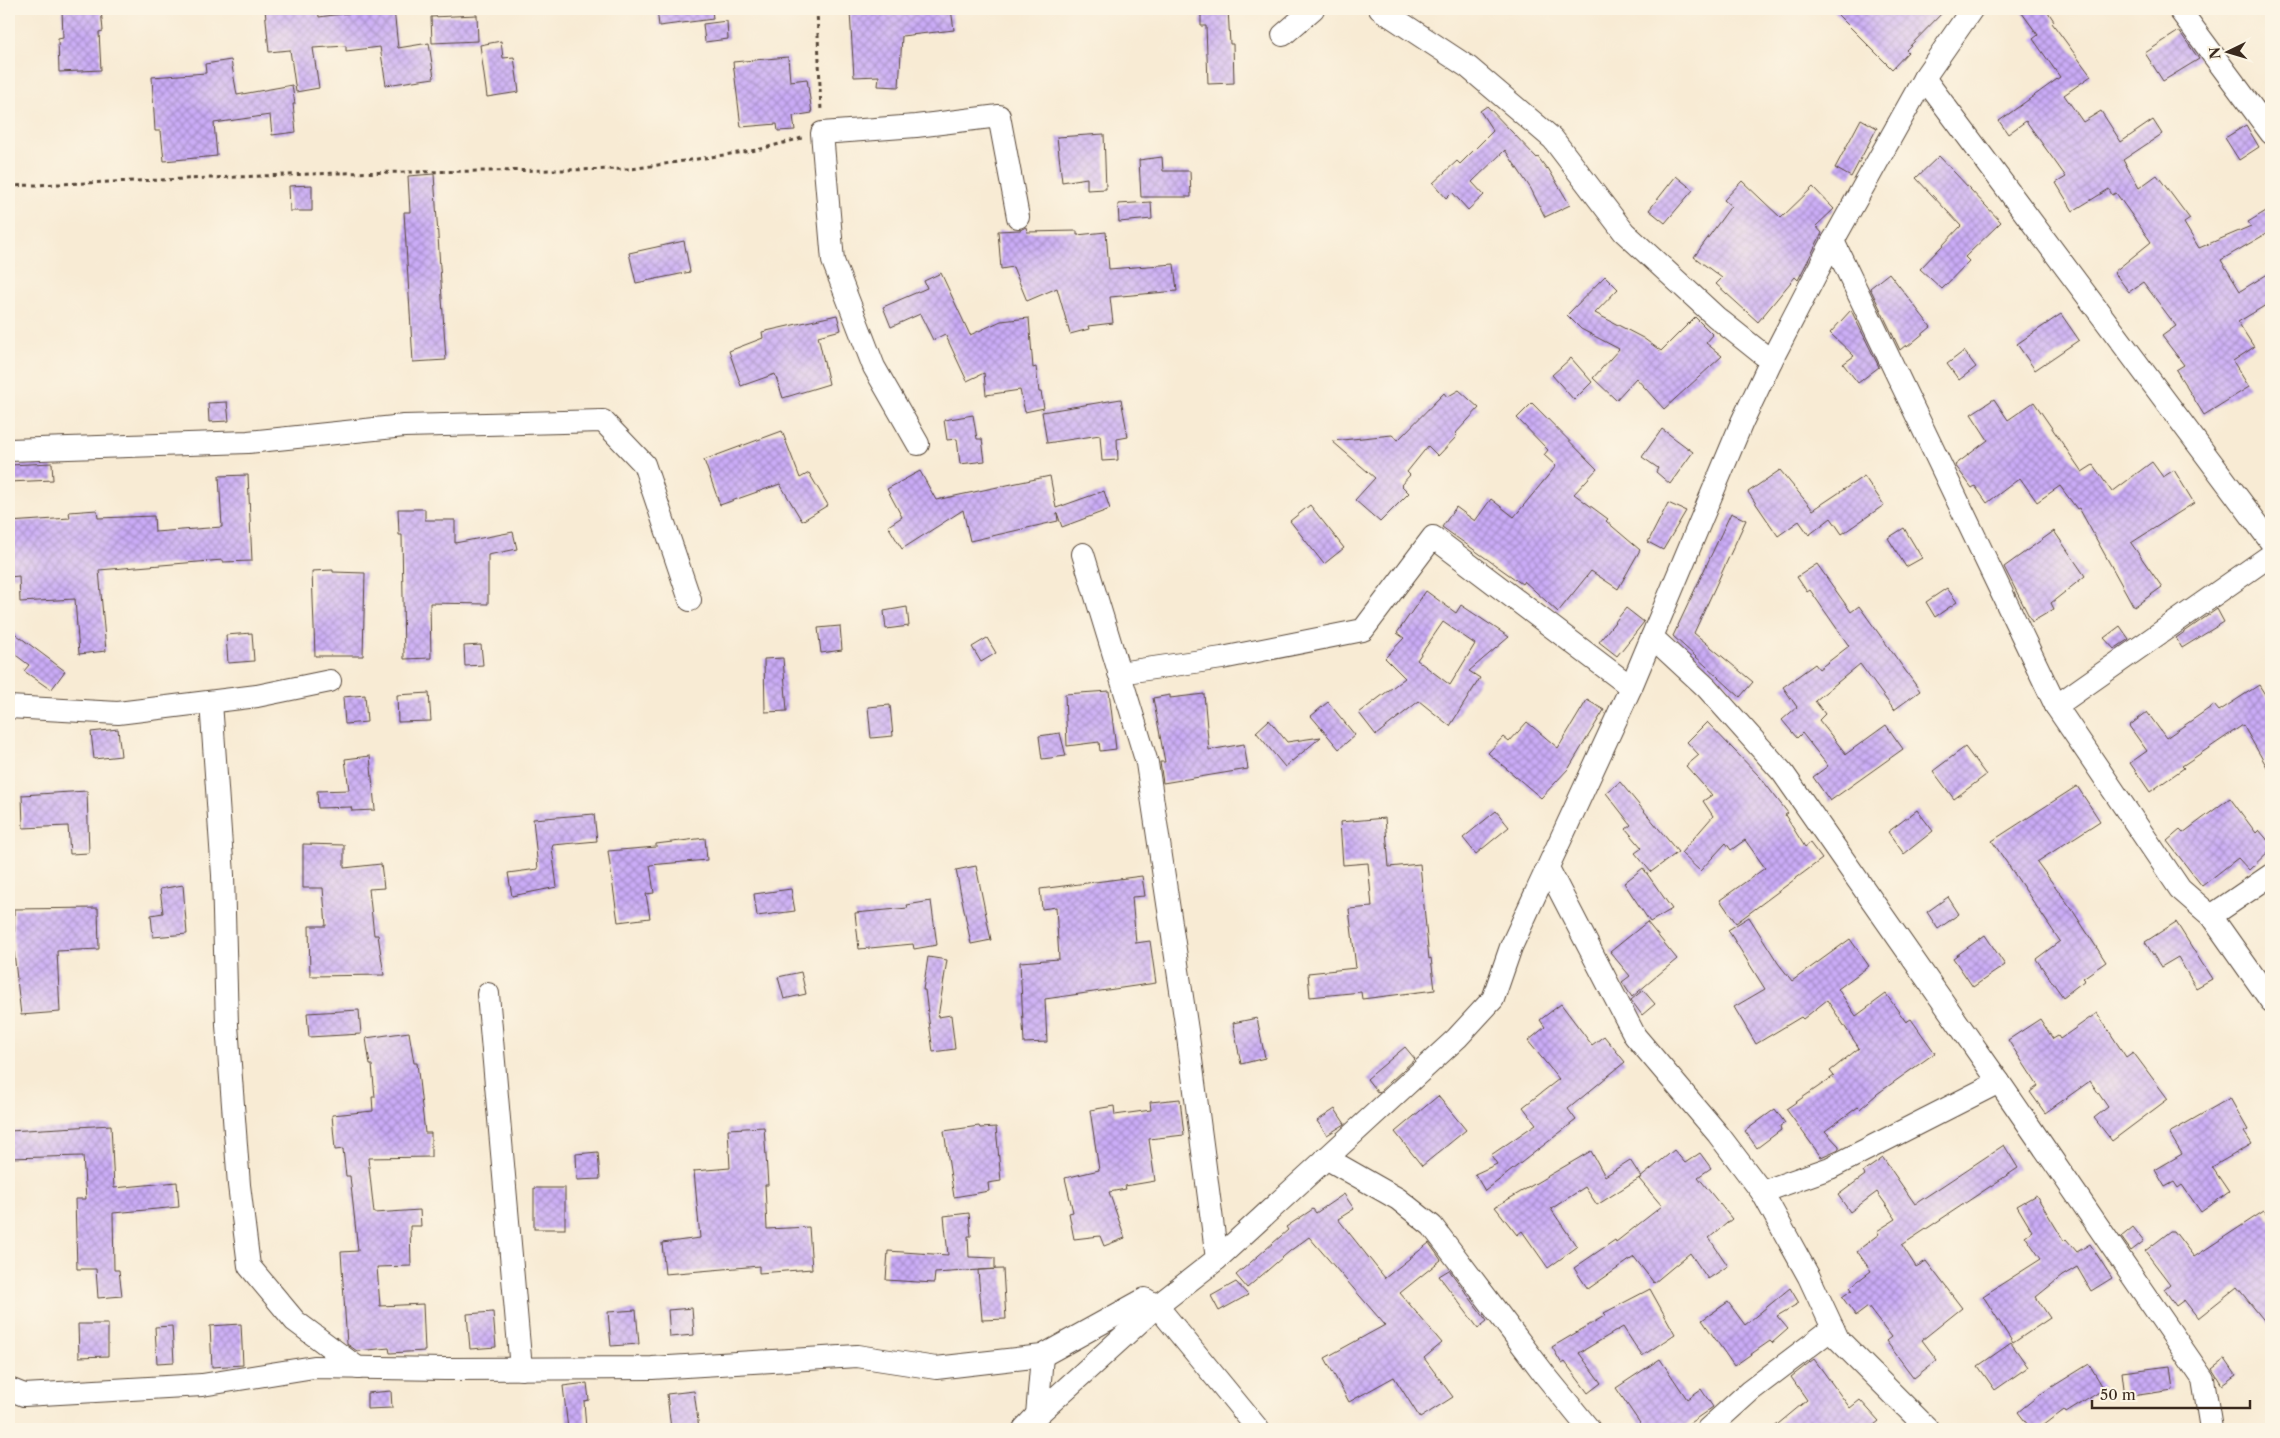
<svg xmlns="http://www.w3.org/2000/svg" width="2280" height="1438" font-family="'Libre Caslon Text',serif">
  <defs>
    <pattern id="building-cross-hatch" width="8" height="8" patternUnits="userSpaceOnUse" patternTransform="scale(1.25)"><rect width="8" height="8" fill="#caacf7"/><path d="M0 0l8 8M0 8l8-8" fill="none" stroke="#a58cc7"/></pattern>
  </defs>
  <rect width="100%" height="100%" fill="#fcf5e5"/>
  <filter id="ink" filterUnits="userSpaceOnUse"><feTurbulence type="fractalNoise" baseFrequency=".02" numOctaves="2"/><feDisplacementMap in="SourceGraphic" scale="10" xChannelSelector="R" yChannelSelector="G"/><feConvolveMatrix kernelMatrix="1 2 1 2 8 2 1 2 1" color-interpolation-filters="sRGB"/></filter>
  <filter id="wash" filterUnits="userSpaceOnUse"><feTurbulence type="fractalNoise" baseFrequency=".0096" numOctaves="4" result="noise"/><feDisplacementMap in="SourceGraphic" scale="20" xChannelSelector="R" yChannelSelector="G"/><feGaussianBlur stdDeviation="1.12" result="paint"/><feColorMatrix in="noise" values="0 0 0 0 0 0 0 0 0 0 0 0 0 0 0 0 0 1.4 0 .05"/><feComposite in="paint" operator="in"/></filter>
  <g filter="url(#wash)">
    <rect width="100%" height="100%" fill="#f8ebd4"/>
    <g id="blocks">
      <g fill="url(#building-cross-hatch)" fill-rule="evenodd">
        <path d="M62,9H101L103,31L99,32L101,70L59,72L58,39L63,38Z"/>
        <path d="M265,9H318L319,17L370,10V9H394L398,48L429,43L434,78L386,85L380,47L346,51V46L313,48L319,88L296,92L290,50L269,52Z"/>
        <path d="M657,9H712L713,19L659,26Z"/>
        <path d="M922,9H951L954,30L902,36L899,87L878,86L879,76L854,77L850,12L884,10V13Z"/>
        <path d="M1201,9H1228L1230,44H1233L1234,83L1208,84L1206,26H1201Z"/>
        <path d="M1832,9H1946L1906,50L1908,52L1892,69Z"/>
        <path d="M2019,9H2046L2054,21L2052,23L2091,76L2064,95L2083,122L2101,111L2121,142L2153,120L2162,134L2123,160L2139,188L2157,175L2190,219L2184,223L2199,248L2251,226L2248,222L2271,208V231L2221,260L2240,291L2271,272V302L2238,322L2254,347L2233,361L2249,387L2204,415L2176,370L2184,365L2162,336L2176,326L2143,282L2129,292L2114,272L2151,242L2116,193L2112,195L2109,189L2073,211L2056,183L2066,177L2026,121L2008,134L1999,121L2060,77L2033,39L2038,35Z"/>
        <path d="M477,15L478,41L432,43L431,17Z"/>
        <path d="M727,21L728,39L705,42L703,24Z"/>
        <path d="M2179,31L2199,59L2163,81L2145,53Z"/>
        <path d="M501,41L503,58L514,57L519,92L487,97L480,45Z"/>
        <path d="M788,57L790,81L807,79L812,113L793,116L795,130L778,131L777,124L741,127L733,62Z"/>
        <path d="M231,60L237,95L292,85L295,104H293L296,132L272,135L270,115L214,123L217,156L164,161L161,131H155L152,77L206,73L205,64Z"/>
        <path d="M1487,106L1537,158L1538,157L1547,169L1548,168L1570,205L1545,217L1531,189L1505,150L1472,182L1484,195L1468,210L1452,192L1446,198L1433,183L1457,161L1460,164L1493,131L1480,111Z"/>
        <path d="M1861,119L1877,128L1851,177L1835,168Z"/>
        <path d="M2246,125L2259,147L2239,160L2225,138Z"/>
        <path d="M1104,134L1106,189L1087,190V178L1062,182L1057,137Z"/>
        <path d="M1939,156L2001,222L1965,257L1969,261L1942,289L1920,269L1961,226L1916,178Z"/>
        <path d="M1162,157L1163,171H1190L1191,197H1141L1139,160Z"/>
        <path d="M434,174L446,360L413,362L404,212H410L408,176Z"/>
        <path d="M1676,176L1693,190L1665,223L1649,210Z"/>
        <path d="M1742,181L1781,218L1813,187L1834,209L1816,226L1822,233L1798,280L1795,277L1758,322L1716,284L1722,278L1694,257L1731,206L1724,200Z"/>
        <path d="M312,185V211H290L289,186Z"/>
        <path d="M1151,202L1152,219L1119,222L1118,204Z"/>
        <path d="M1026,227L1027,232L1077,231V235L1106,232L1109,269L1174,264L1177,291L1110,297L1113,323L1088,326L1089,329L1070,334L1057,288L1027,301L1013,267L1001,269L998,231L1020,230Z"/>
        <path d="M684,241L690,272L636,283L629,253Z"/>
        <path d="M941,273L970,335L1001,321L1029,318L1033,368L1036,367L1039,392H1041L1044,408L1025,412L1020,390L986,395L984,373L967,381L945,334L933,340L920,314L891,327L883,307L927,288L924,281Z"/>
        <path d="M1889,273L1931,327L1907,347L1906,345L1900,350L1870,288Z"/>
        <path d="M1605,276L1618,289L1595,313L1643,338L1661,351L1695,317L1713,335L1706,343L1722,356L1664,409L1636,378L1616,400L1593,378L1619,349L1581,329L1567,315Z"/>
        <path d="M1851,310L1879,367L1858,383L1843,364L1854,356L1830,333Z"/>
        <path d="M2061,314L2079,340L2035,370L2017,344Z"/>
        <path d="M837,315L841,330L818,336L829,384L783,398L775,374L741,386L729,351L763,338L762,332Z"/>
        <path d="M1964,351L1976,367L1959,380L1947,364Z"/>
        <path d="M1571,358L1592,382L1574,400L1552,375Z"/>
        <path d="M1459,390L1479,408L1455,434L1457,436L1438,456L1428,446L1407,472L1410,475L1401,485L1409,493L1380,522L1355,500L1375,478L1332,441L1392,435L1398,440L1444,393L1447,397Z"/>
        <path d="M1121,399L1128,437L1117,439L1118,460L1102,461L1100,435L1047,443L1042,412Z"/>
        <path d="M1994,399L2008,420L2034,402L2082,472L2093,465L2112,492L2152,462L2163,477L2174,470L2194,503L2131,543L2162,587L2134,607L2079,508L2077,509L2060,486L2037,502L2020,478L1987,503L1975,486L1972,488L1955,465L1988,440L1971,414Z"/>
        <path d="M227,402L229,421L209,422L208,403Z"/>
        <path d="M1532,403L1597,469L1574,494L1608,519L1606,521L1640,550L1618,589L1591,571L1558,612L1524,581L1522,584L1442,527L1456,507L1475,521L1491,499L1514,517L1556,466L1544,455L1548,450L1517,418Z"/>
        <path d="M973,415L977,439H982L985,461L960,464L957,439L947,440L944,420Z"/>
        <path d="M1662,429L1693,452L1670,484L1656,472L1658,468L1642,457Z"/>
        <path d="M782,431L800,478L809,473L828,505L802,521L780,484L720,505L704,460Z"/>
        <path d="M52,463L53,480L9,482V465Z"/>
        <path d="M1780,470L1813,510L1864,476L1884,505L1842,534L1831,518L1809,535L1799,521L1778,536L1748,492Z"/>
        <path d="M920,471L936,500L1050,476L1056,508L1104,491L1110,509L1062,527L1057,513L1058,521L970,541L963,510L902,549L888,526L902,517L887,489Z"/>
        <path d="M248,475L252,561L223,562V560L99,570L106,651L79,654L75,599L20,602L19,576L9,577V522L70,518L69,512L97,510L98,518L154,516L155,532L222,527L219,476Z"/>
        <path d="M1668,503L1686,511L1663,550L1648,542Z"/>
        <path d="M1310,505L1344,548L1324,564L1290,521Z"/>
        <path d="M398,509H425V520H455V543L513,532L517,549L488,555V604L430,603L431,658L404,659L402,535H399Z"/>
        <path d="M1731,513L1746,520L1694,633L1753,682L1740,697L1673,636Z"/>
        <path d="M1904,528L1922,558L1906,567L1888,538Z"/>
        <path d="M2054,531L2085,576L2051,603L2054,609L2032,622L2004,567Z"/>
        <path d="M1817,564L1851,612L1859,606L1920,691L1894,710L1860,664L1815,701L1825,714L1819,720L1846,754L1886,725L1903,749L1830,801L1813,777L1828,766L1802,733L1797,738L1782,720L1797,707L1783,687L1815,664L1819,669L1849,646L1810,590L1807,592L1797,577Z"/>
        <path d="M333,570V572L365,573L363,656H315L312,571Z"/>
        <path d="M1947,588L1957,602L1935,617L1926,602Z"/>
        <path d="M1426,591L1456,613L1461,605L1509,637L1469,671L1480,678L1450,726L1419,701L1376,735L1359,713L1405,678L1385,658L1404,638L1397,633ZM1443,622L1475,644L1450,685L1417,660Z"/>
        <path d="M907,607L909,626L886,629L884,611Z"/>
        <path d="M1626,608L1644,622L1617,656L1599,642Z"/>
        <path d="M2217,609L2224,622L2182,648L2176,638Z"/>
        <path d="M840,626L842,650L821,653L818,628Z"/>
        <path d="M2120,626L2129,639L2114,649L2104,638Z"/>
        <path d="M9,629L65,671L51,690L24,671L29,665L9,650Z"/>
        <path d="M252,633L254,661L228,663L226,635Z"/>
        <path d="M987,638L996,653L981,662L972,647Z"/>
        <path d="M481,645L483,665L465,666L464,646Z"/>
        <path d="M783,658L787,711L765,712L764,659Z"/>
        <path d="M2259,685L2271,704V774L2243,725L2182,766L2184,768L2150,792L2130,763L2147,751L2129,726L2147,712L2166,738L2214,705L2219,711Z"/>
        <path d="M1109,691L1116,749L1100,751L1099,742L1067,746L1065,694Z"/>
        <path d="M429,693L431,721L398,722L397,695Z"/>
        <path d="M1204,694L1209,750L1244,744L1248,769L1163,783L1160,762H1165L1153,698L1170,695V698Z"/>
        <path d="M365,695L367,722L345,724L343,697Z"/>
        <path d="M1587,700L1604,710L1569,768L1541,798L1488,753L1503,737L1509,742L1527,722L1558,748Z"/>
        <path d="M1328,702L1355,735L1339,749L1311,716Z"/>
        <path d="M890,705L893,736L871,738L868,707Z"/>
        <path d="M1269,720L1287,742L1321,737L1285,767L1256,732Z"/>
        <path d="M1707,722L1760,777L1788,813L1785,815L1805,847L1810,843L1822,859L1736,923L1720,900L1765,868L1745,840L1731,850L1726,843L1700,871L1681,853L1713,816L1703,801L1712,795L1686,766L1699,755L1687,742Z"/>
        <path d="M118,729L121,756L94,759L91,732Z"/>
        <path d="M1060,733L1066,756L1042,759L1039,736Z"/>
        <path d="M1965,747L1986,775L1954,799L1933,771Z"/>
        <path d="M370,756L375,810L352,811L351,807L318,808L317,791L349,790L345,759Z"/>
        <path d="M1620,782L1678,852L1651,872L1635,853L1642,848L1626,829L1631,825L1606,793Z"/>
        <path d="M2077,786L2100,821L2037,862L2071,908L2106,962L2083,978L2085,980L2063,997L2036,959L2060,941L1992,841Z"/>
        <path d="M87,791L89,853L70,854L68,826L23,828L22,795Z"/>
        <path d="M2230,798L2256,833L2259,830L2271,844V849L2249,870L2238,858L2202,886L2167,841L2180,830L2183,833Z"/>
        <path d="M1917,810L1933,831L1904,854L1888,832Z"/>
        <path d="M1496,811L1509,827L1476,854L1463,838Z"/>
        <path d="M594,814L597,841L553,845L552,848L557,887L512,896L508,873L538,869L533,819Z"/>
        <path d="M1385,818L1389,867L1420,864L1429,959L1431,958L1435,990L1362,999L1361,992L1310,997L1308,973L1356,968L1349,909L1372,907L1368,863L1343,865L1340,822Z"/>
        <path d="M705,838L707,860L650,865L654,893L646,894L650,918L618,922L608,851L656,847V844Z"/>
        <path d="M303,844L344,845V868L381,864L384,888L369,889L374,935H378L384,975L310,976L309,926H326L323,888H303Z"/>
        <path d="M976,866L991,940L971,944L956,870Z"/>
        <path d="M1643,868L1672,909L1650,922L1624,883Z"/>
        <path d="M1142,876L1145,896L1132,897L1136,943L1150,941L1156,983L1045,999L1047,1042L1024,1043L1020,962L1059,959L1056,907L1042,909L1040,889Z"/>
        <path d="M183,885L187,934L153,937L151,915L163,913L160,889Z"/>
        <path d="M791,889L795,911L757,916L754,894Z"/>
        <path d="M1948,897L1959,914L1938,929L1927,912Z"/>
        <path d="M931,901L937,945L914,949L913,944L859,949L855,913L908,908L907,905Z"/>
        <path d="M98,908L99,949L57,951L60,1012L21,1015L14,952V909Z"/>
        <path d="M1749,917L1778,963L1792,981L1850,939L1869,966L1838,989L1856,1016L1886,994L1906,1022L1911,1019L1935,1053L1877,1094L1860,1109L1858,1107L1825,1131L1839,1146V1149L1821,1157L1786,1109L1834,1076L1830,1071L1859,1048L1827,1000L1803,1019L1801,1017L1756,1044L1734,1007L1765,989L1728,930Z"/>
        <path d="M1647,922L1677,959L1632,997L1622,982L1630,976L1610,952Z"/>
        <path d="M2176,922L2212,979L2196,988L2178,957L2161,967L2145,942Z"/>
        <path d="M1985,935L2005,965L1973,987L1953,958Z"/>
        <path d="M928,957L947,960L938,1017L951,1015L955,1049L933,1052L925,990H923Z"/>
        <path d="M801,972L806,994L784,999L778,977Z"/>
        <path d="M1643,990L1655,1004L1642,1015L1631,1000Z"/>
        <path d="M1561,1004L1592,1045L1604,1036L1625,1062L1568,1109L1576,1120L1485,1191L1475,1174L1497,1164L1491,1155L1536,1124L1523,1107L1559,1079L1528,1041L1545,1027L1540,1020Z"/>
        <path d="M359,1010L361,1034L309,1037L307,1013Z"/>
        <path d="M2097,1013L2126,1057L2133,1052L2168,1099L2112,1141L2094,1118L2108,1107L2090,1081L2045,1113L2030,1092L2038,1086L2008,1040L2040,1019L2053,1039L2058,1036L2060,1039Z"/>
        <path d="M1257,1018L1265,1058L1241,1064L1233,1023Z"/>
        <path d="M409,1032L414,1063H417L425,1133H431V1157L368,1158L374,1213L420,1210L421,1226H410L411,1266L377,1267L380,1306L423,1304L425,1351L390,1353L389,1348L357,1351L347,1344L341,1252L358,1251L350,1176H346L343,1149L335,1150L332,1115L373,1111L372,1097H375L372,1065H370L366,1038Z"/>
        <path d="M1405,1047L1415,1059L1378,1093L1367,1079Z"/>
        <path d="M1438,1096L1466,1130L1422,1166L1395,1132Z"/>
        <path d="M2230,1098L2248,1130L2244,1132L2252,1144L2212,1167L2229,1192L2201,1212L2182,1185L2178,1188L2174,1182L2165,1187L2155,1170L2182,1154L2169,1133Z"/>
        <path d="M1180,1099L1184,1135L1149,1139L1155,1181L1125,1186L1126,1189L1109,1192L1125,1238L1104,1246L1100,1236L1074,1239L1069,1213L1073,1212L1065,1178L1099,1170L1090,1110L1114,1106L1115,1115L1151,1110L1150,1102Z"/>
        <path d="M1335,1109L1345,1124L1327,1135L1317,1121Z"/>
        <path d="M1775,1109L1785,1123L1780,1126L1781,1130L1757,1148L1745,1131Z"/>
        <path d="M111,1125L114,1188L177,1182L179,1207L113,1213L114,1270H119L122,1296L98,1298L96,1269H77L75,1199H86L83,1156L9,1158V1131Z"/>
        <path d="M979,1126L980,1128L996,1127L1001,1181L988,1183L989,1191L954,1197L944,1131Z"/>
        <path d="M764,1127L768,1185H765L767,1229L809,1227L812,1269L759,1273V1266L665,1274L662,1243L700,1238L694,1171L730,1168L728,1129Z"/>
        <path d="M2004,1145L2018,1168L1902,1245L1916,1267L1926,1261L1962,1308L1922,1340L1937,1360L1914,1378L1886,1341L1891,1337L1868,1307L1856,1316L1842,1297L1852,1290L1850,1287L1871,1271L1857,1251L1879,1234L1877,1231L1896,1219L1877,1192L1850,1212L1838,1195L1865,1175L1863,1172L1883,1158L1915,1204Z"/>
        <path d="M1674,1150L1685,1163L1700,1153L1711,1168L1698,1177L1732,1219L1709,1238L1728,1266L1708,1279L1690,1253L1654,1283L1634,1257L1588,1289L1574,1268L1615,1240L1616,1242L1662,1206L1639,1179Z"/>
        <path d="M1591,1151L1605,1176L1630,1160L1641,1177L1597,1205L1585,1187L1551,1209L1577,1247L1548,1268L1522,1231L1517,1235L1495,1207Z"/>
        <path d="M598,1152L600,1179L577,1180L576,1154Z"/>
        <rect x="534" y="1188" width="31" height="41"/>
        <path d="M1344,1194L1354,1209L1338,1219L1385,1278L1429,1243L1441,1260L1400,1293L1442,1343L1424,1358L1453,1397L1420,1418L1394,1377L1349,1402L1325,1358L1385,1325L1309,1237L1290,1251L1247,1288L1236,1275L1288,1230L1286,1227L1313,1209L1316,1213Z"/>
        <path d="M2036,1195L2064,1241L2066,1239L2077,1252L2090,1244L2112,1278L2091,1291L2077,1267L2062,1276L2036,1297L2050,1318L2013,1343L1983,1296L2041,1259L2025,1236L2032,1231L2017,1206Z"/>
        <path d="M2264,1211L2271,1221V1329L2237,1287L2198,1318L2184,1300L2176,1306L2164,1289L2170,1284L2145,1251L2171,1231H2174L2194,1257Z"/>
        <path d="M969,1213L971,1236H968L969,1257L995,1258V1269L935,1273L934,1283L886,1280L888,1251L948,1255L944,1216Z"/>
        <path d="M2133,1227L2144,1241L2131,1251L2121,1237Z"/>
        <path d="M1003,1269L1006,1319L982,1320L978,1270Z"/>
        <path d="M1449,1270L1487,1321L1478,1328L1439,1276Z"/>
        <path d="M1236,1282L1248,1295L1219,1311L1211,1296Z"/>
        <path d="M1790,1288L1799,1303L1777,1316L1788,1329L1772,1343L1770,1341L1734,1366L1702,1320L1728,1302L1745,1325Z"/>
        <path d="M1650,1289L1675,1334L1642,1356L1623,1327L1579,1353L1601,1383L1588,1393L1565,1362L1562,1364L1552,1347L1606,1315L1604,1313Z"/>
        <path d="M692,1308L694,1335L670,1337L668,1310Z"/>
        <path d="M636,1310L639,1344L611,1346L608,1312Z"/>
        <path d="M493,1312L496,1347L470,1349L467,1314Z"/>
        <path d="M78,1324H108V1356L79,1357Z"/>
        <path d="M241,1324L243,1365L212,1367L210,1326Z"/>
        <path d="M172,1326L174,1362L157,1363L155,1327Z"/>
        <path d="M2011,1343L2028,1367L1995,1390L1978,1366Z"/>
        <path d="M1660,1359L1687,1399L1701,1389L1713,1407L1681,1429H1644L1616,1388Z"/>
        <path d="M1814,1359L1850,1408L1860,1400L1879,1421L1869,1429H1772L1807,1400L1791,1377Z"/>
        <path d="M2225,1359L2236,1375L2222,1385L2212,1369Z"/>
        <path d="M2089,1364L2104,1389L2066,1413L2064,1410L2039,1429H2031L2018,1412L2039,1395Z"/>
        <path d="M2170,1366L2173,1390L2125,1397L2122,1372Z"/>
        <path d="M587,1383L589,1400L584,1401L586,1429H568L563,1386Z"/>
        <path d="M391,1391L392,1408L367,1409V1393Z"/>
        <path d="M694,1391L699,1429H671L667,1394Z"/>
      </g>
    </g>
  </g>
  <g filter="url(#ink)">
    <use href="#blocks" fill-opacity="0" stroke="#574739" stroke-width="1"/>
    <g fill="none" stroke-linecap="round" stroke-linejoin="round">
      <g stroke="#574739" stroke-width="24">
        <g id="street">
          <path d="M1380,9L1468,67L1553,139L1624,232L1716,317L1771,361"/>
          <path d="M2179,9L2271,133"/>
          <path d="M1283,35L1313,9"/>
          <path d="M1924,78L2271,542"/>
          <path d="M1833,241L2056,706L2180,889L2211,916L2271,1001"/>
          <path d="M918,444L874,367L833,261L822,133L916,126L999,116L1018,217"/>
          <path d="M9,450L248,442L404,426L603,421L644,464L690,600"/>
          <path d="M1083,554L1147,763L1188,1037L1217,1259"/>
          <path d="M1652,637L1707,688L1783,773L1999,1082L2203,1379L2211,1429"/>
          <path d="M1119,673L1222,658L1363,630L1433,537L1631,687"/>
          <path d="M211,702L223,875L227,1025L239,1185L249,1266L295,1321L358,1368"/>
          <path d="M2056,706L2271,555"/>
          <path d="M9,707L118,713L257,696L330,681"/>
          <path d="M1548,868L1635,1036L1718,1134L1762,1192L1809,1277L1838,1339L1928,1429"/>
          <path d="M2211,916L2271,875"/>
          <path d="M488,994L521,1369"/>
          <path d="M1326,1158L1398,1199L1432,1226L1545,1375L1589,1429"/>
          <path d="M1762,1192L1830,1168L1999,1082"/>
          <path d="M9,1389L24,1395L202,1385L314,1367L445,1369L652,1368L857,1356L936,1368L1042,1356L1145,1299L1157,1306L1258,1429"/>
          <path d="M1037,1415L1042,1356"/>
          <path d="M1024,1429L1037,1415L1157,1306L1217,1259L1457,1038L1493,999L1511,947L1631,687L1742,422L1771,361L1833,241L1924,78L1972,9"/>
          <path d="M1708,1429L1750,1391L1833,1328"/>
        </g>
      </g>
      <g stroke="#574739" stroke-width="3" stroke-dasharray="4 4" stroke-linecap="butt">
        <path d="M817,9L821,112"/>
        <path d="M9,186L337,173L631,169L757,150L802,138"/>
      </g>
      <use href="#street" stroke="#fff" stroke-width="22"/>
    </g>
  </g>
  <rect width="2280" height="1438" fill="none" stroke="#fcf5e5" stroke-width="30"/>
  <g transform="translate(2228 52) rotate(265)" stroke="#fcf5e5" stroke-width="4" paint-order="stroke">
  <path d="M0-4L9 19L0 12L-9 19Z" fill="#3b2a1e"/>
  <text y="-8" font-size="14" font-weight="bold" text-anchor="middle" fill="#3b2a1e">N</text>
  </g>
  <path d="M2092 1400v8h158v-8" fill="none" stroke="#3b2a1e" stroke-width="2.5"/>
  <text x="2100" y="1400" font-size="15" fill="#3b2a1e" stroke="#fcf5e5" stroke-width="4" paint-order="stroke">50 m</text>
</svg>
